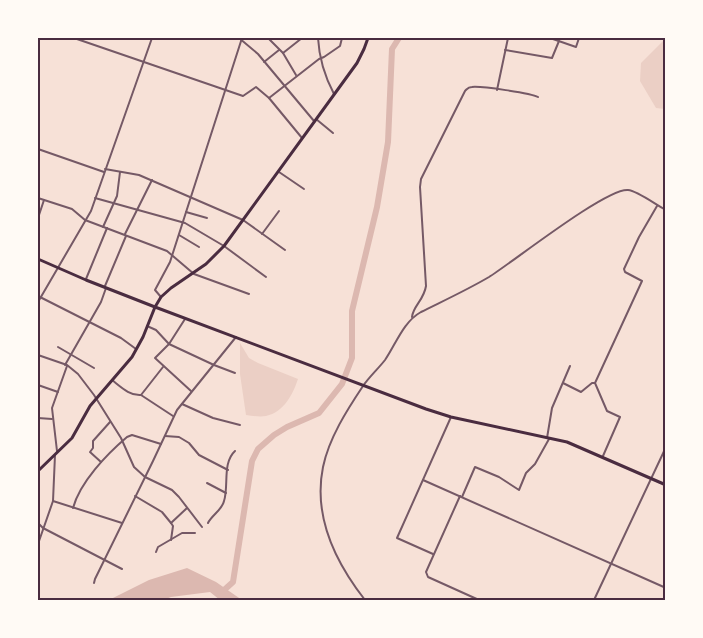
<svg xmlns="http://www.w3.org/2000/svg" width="703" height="638" font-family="'DejaVu Sans',sans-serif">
  <rect width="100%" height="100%" fill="#f7e1d7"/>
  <g fill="#ebcfc5">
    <path d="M665,39V109L656,108L640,81L641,63Z"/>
    <path d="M240,343L249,358L258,363L298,379C293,394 284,412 266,416C260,417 253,416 246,415L240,374Z"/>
  </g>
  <path fill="#dcb8b0" d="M187,568L216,582L242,600H220L210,592L171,597L163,600H109L149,580Z"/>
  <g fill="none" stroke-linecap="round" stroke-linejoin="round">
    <path stroke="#dcb8b0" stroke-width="6" d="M223,591L233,582L252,461L258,449L274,435L287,427L319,413L342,384L352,358V311L377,207L388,142L392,49L399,38"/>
    <g stroke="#755966" stroke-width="2">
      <path d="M74,38L243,96L256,87L269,98L302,138"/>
      <path d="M239,38L258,54L314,121"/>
      <path d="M268,38L283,53L296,75"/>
      <path d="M318,38C319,56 325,77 334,94"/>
      <path d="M550,38L576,47L579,38"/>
      <path d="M38,39L39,38"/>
      <path d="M505,50L552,58L559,41"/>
      <path d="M283,53L302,38"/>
      <path d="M264,62L279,50"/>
      <path d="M497,90L508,38"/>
      <path d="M269,98L319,59L324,57L340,46L342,38"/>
      <path d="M316,119L333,133"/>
      <path d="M38,149L104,172"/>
      <path d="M105,169L139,175L243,220L285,250"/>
      <path d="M279,172L304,189"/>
      <path d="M38,198L72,209L85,220L167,251L194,274L249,294"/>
      <path d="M95,198L185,223L224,246L266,277"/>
      <path d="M186,212L207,218"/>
      <path d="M38,218L44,200"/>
      <path d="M103,227L117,196L120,172"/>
      <path d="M125,234L152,180"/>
      <path d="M262,234L279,211"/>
      <path d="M179,235L199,247"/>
      <path d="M86,279L107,228"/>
      <path d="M105,286L126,236"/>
      <path d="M38,296L121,338L136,349"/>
      <path d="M161,297L155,290L170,262L242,38"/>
      <path d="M38,302L91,211L152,38"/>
      <path d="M412,317C413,306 424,300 426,286L420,187L421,179L465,91C468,88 468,87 472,87C481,86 531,93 538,97"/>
      <path d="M185,319L169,344L214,365L235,373"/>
      <path d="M147,326L156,330L169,344L155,358L191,391"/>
      <path d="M58,347L94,368"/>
      <path d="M38,355L67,365L78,374L94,395L121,438L134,467L145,477L172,490L179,497L202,527"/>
      <path d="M65,365L101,302L106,288"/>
      <path d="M112,380C121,387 130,396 141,395L173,416"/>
      <path d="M563,383L581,392L592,383H595"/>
      <path d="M38,385L58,392"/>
      <path d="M141,395L163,367"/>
      <path d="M182,404L213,418L240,425"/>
      <path d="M38,418L52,419"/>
      <path d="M165,436L179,437L189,443L199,455L228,470"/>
      <path d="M547,438L552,408L570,366"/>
      <path d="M57,451L52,408L67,366"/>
      <path d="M603,456L620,417L607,411L595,383L642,281L625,272L624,269L639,237L657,206"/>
      <path d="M101,462L90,452L93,448V441L110,422"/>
      <path d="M423,480L666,588"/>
      <path d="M207,483L226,493"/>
      <path d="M135,496L162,512L171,523L187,508"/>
      <path d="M460,496L426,572L428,577L479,600"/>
      <path d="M462,497L475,467L499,477L519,490L526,473L535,464L549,439"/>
      <path d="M53,501L122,523"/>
      <path d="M73,508C80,482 107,454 127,437L132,435L161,444"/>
      <path d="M38,523L43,528L122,569"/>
      <path d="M208,523C212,515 222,510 224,501C229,486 222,463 235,451"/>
      <path d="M171,540L173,526L171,523"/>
      <path d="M38,544L53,501L55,455"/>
      <path d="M156,552L158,547L182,533H195"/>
      <path d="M433,554L397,538L451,417"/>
      <path d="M94,583L95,579L153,461L177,410L236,337"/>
      <path d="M365,600C336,563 313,516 323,467C329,438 347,410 363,386C369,377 378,369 385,360C396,344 403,322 421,312C443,301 467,290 489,277C513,262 606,188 628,190C638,191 656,205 666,210"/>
      <path d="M594,600L666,447"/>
    </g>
    <g stroke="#4a2c40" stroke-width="3">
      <path d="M38,259L86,280L155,307L426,409L451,417L567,442L666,485"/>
      <path d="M38,471L72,438L90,406L132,357L143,337L155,307L161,297L171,288L206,264L224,246L357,63L364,49L368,38"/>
    </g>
  </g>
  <rect width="703" height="638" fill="none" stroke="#fffaf5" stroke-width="78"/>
  <rect x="39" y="39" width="625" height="560" fill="none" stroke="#4a2c40" stroke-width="2"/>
</svg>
